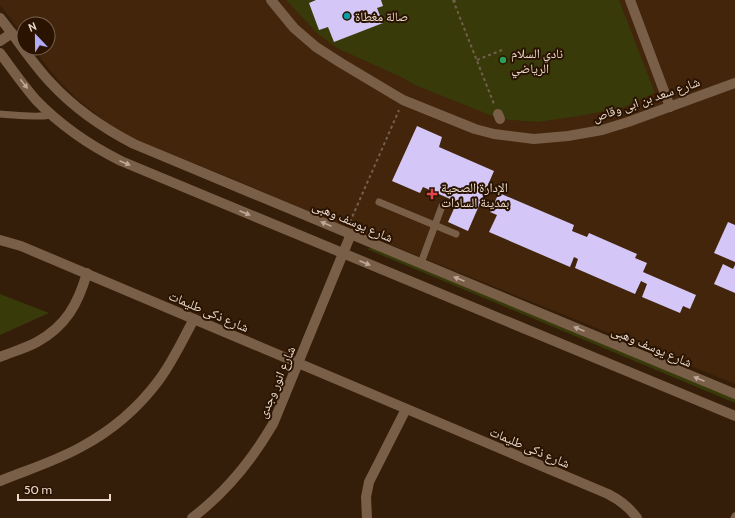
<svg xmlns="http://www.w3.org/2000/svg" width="735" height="518" font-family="Cabin,'Noto Naskh Arabic',sans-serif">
  <rect width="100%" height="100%" fill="#351e09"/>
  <path fill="#42250a" d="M0,0H735V384L322,217L226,176L133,139L107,123L76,98L56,78L33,48H48V24H24V36L0,5Z"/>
  <g fill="#383a0a">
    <path d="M286,0H619L655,93L624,107L585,115L538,122L500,119L415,85L403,78L337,48L317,33Z"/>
    <path d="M381,245L735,394V403L367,249Z"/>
    <path d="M0,294L5,296L49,313L0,335Z"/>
  </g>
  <g fill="#d4c7f8">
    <path d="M316,0H381L383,6L377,8L383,23L334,42L328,27L319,30L309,3Z"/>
    <path d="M417,126L442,137L439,147L494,171L468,231L448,222L457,202L423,187L420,193L392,181Z"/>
    <path d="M499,193L574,225L572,231L587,237L589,233L637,254L635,258L647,263L643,272L696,295L690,309L683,306L680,313L642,297L647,284L641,281L635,294L575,268L578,259L574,257L570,267L489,232L497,215L490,212Z"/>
    <path d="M728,222L735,225V262L714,253Z"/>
    <path d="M723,264L733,269L735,265V293L714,284Z"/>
  </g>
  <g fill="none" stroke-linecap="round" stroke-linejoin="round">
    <g stroke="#735f4d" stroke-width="2" stroke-dasharray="3 3" stroke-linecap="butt">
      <path d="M453,0L494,104"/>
      <path d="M453,2L458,0"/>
      <path d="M477,60L502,50"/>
      <path d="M350,222L399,110"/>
    </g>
    <g stroke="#795e48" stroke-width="7">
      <path d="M0,114C17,115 34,118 51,115"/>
      <path d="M379,202L456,234"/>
      <path d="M421,263L442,206"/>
      <path d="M734,518L735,516"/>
    </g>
    <path stroke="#795e48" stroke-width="10" d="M498,114L500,119"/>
    <g stroke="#795e48" stroke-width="10">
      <path d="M630,0L670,107"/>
      <path d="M0,41L12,33"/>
      <path d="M0,240L21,246L608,494C620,500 629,507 637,518"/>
      <path d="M0,357C12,352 26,348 37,342C66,326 78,304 87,273"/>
      <path d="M0,481C27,470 56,461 81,447C111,431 139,407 159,380C173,361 183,339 194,319"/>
      <path d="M192,518C225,493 252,460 273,424L351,234"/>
      <path d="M367,518L366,497L369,482L406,409"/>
    </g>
    <g stroke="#795e48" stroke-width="10">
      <path d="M271,0L294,28L316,47L341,63L403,100L475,129L494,134L534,139L568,136L602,130L628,122L735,83"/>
      <path d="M0,18C17,39 32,63 51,83C75,109 103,128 134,144L735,394"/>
      <path d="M0,53C12,69 23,85 36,100C61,126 89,145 121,161L735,416"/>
    </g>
  </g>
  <defs><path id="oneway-solid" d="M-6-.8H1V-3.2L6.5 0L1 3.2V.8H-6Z"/></defs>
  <g fill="#bda898">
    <use href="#oneway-solid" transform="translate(24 84) rotate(52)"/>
    <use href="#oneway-solid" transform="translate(125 163) rotate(23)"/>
    <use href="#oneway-solid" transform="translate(245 213) rotate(23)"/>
    <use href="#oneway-solid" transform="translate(326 224) rotate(-157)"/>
    <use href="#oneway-solid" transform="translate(365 263) rotate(23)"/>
    <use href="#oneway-solid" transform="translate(459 279) rotate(-157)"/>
    <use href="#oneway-solid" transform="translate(579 329) rotate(-157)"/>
    <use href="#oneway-solid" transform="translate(699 379) rotate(-157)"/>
  </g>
  <circle fill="#0f9aa8" stroke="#2a1401" stroke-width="1.5" cx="347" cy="16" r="4"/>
  <circle fill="#2e9e5b" stroke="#2a1401" stroke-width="1.5" cx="503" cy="60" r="4"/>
  <path fill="#e0444e" stroke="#2a1401" stroke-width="1.5" d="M430 188h4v4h4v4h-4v4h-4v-4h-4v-4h4z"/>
  <g text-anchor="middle" stroke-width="4" stroke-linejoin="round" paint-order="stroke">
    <g font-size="13" fill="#eadace" stroke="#2a1401" text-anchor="start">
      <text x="355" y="21">صالة مغطاة</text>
      <text x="511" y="58">نادي السلام<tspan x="511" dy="15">الرياضي</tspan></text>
      <text x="441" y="192">الإدارة الصحية<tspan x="441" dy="15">بمدينة السادات</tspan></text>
    </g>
    <g font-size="13" fill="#eadace" stroke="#2a1401">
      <text transform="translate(646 99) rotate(-19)" y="5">شارع سعد بن ابى وقاص</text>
      <text transform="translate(353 221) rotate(23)" y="5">شارع يوسف وهبى</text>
      <text transform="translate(209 311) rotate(23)" y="5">شارع ذكى طليمات</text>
      <text transform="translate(652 346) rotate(23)" y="5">شارع يوسف وهبى</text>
      <text transform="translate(276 382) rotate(-67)" y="5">شارع انور وجدى</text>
      <text transform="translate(530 447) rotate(23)" y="5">شارع ذكى طليمات</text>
    </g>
  </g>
  <g transform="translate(36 36) rotate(338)"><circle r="19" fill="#2a1401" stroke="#776353"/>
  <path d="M0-3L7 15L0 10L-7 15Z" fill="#b2adf9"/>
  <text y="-6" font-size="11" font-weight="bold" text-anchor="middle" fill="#eadace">N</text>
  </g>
  <path d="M18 494v6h92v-6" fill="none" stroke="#eadace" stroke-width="2"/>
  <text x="24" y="494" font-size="12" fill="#eadace" stroke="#2a1401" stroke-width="3" paint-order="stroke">50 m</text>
</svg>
